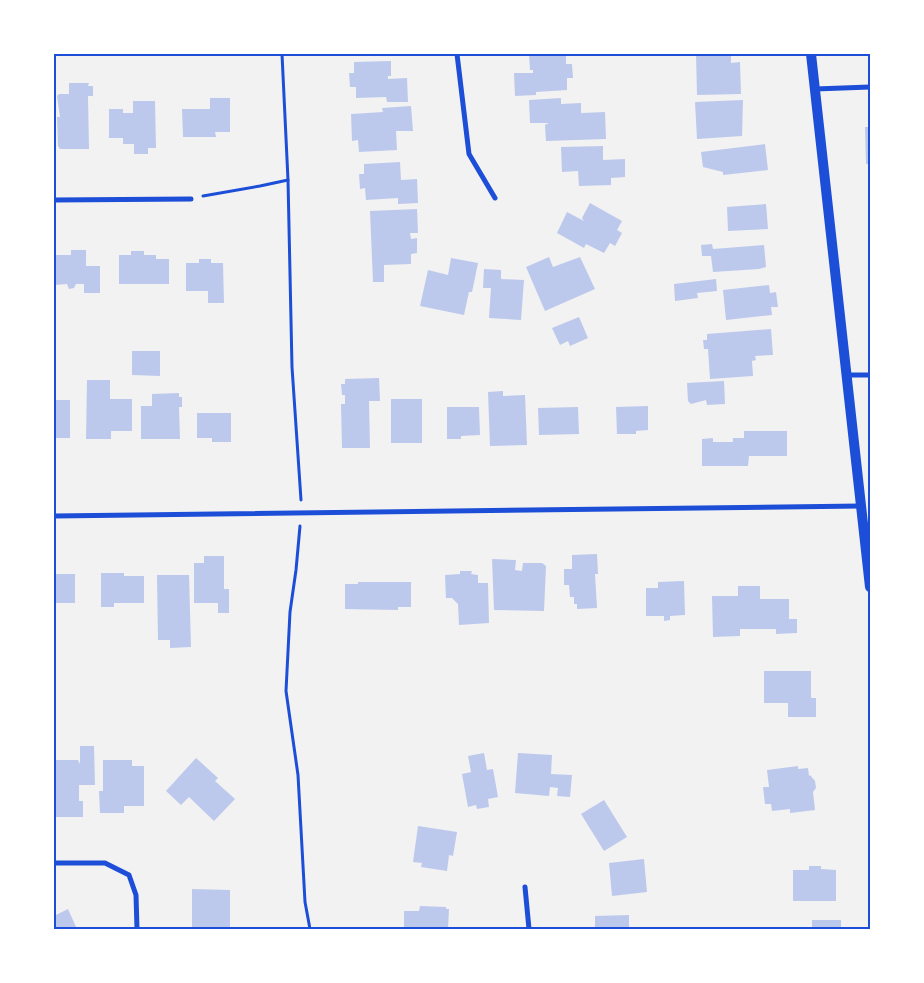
<svg xmlns="http://www.w3.org/2000/svg" width="924" height="983" font-family="Commissioner,sans-serif">
  <rect width="100%" height="100%" fill="#f2f2f2"/>
  <g fill="#bdc9ec">
    <path d="M529,54H566V64H572L573,78H567V90L536,92V95L515,96L514,73H533V70H530Z"/>
    <path d="M696,54H731V63L740,62L741,94L697,95Z"/>
    <path d="M391,61V76H388V79L407,78L408,102H387L386,97L356,98V87H350L349,73H354V62Z"/>
    <path d="M69,83H89L88,86H93V96H88L89,149H60L58,146L57,117H60L57,96L59,94H69Z"/>
    <path d="M210,98H230V132H215L216,137H183L182,109H210Z"/>
    <path d="M561,98V104L581,103V113L605,112L606,139L546,141L545,125L549,123H530L529,100Z"/>
    <path d="M743,100L742,136L697,139L695,102Z"/>
    <path d="M133,101H155L156,148H148V154H134V144H123V138H109V109H123V113H133Z"/>
    <path d="M411,106L413,131H396L397,150L359,152L358,140L352,141L351,114L383,112L382,108Z"/>
    <path d="M865,127H870V164H866Z"/>
    <path d="M765,144L768,170L723,175V172L703,167L701,152Z"/>
    <path d="M603,146V160L625,159V177L611,178V185L579,186L578,171L562,172L561,147Z"/>
    <path d="M400,162L401,180L417,179L418,203L398,204V198L366,200L365,188L360,189L359,174H364V164Z"/>
    <path d="M590,203L622,221L617,230L622,233L615,246L610,243L604,253L586,244L584,248L557,233L567,212L584,221L582,218Z"/>
    <path d="M766,204L768,229L728,231L727,207Z"/>
    <path d="M417,209L418,233H410L411,239L417,238V253L411,254V264L384,265V282H373L370,211Z"/>
    <path d="M712,244L713,249L764,245L766,267L759,269L713,272L711,256H702L701,245Z"/>
    <path d="M71,250H86V266H100V293H84V284H76L74,288L69,289L67,284L54,285V255H71Z"/>
    <path d="M131,251H144V255H156V259H169V284H119V255H131Z"/>
    <path d="M549,257L553,267L580,257L595,289L545,311L526,267Z"/>
    <path d="M451,258L478,263L472,292H469L464,315L420,306L428,270L448,275Z"/>
    <path d="M199,259H211V263H223L224,303H208V291H186V263H199Z"/>
    <path d="M484,269L501,270V279L524,280L521,320L489,318L491,288H483Z"/>
    <path d="M716,279L717,291L697,293L698,298L675,301L674,284Z"/>
    <path d="M769,285L770,293L776,292L778,307H771L772,315L726,320L723,290Z"/>
    <path d="M579,317L588,338L570,346L568,341L560,345L552,328Z"/>
    <path d="M771,329L773,355L755,356L756,360L752,361L753,376L710,379L708,349H704L703,340H707V334Z"/>
    <path d="M132,351H160V376L132,375Z"/>
    <path d="M379,378L380,401H369L370,448H342L341,404H345V395H342L341,384H345V379Z"/>
    <path d="M87,380H110V399H132V431H111V439H86Z"/>
    <path d="M724,381L725,404L707,405L706,400L691,404L688,401L687,383Z"/>
    <path d="M503,391V396L525,395L527,445L490,446L488,392Z"/>
    <path d="M179,393V397H182V407H179L180,439H141V406H152V394Z"/>
    <rect x="391" y="399" width="31" height="44"/>
    <rect x="54" y="400" width="16" height="38"/>
    <path d="M648,406V430L636,431V434H617L616,407Z"/>
    <path d="M447,407H479L480,435L461,436V439H447Z"/>
    <path d="M578,407L579,434L539,435L538,408Z"/>
    <path d="M197,413H231V442H212V438H197Z"/>
    <path d="M744,431H787V456H749L748,466H702V439L713,438V442H733V438H744Z"/>
    <path d="M597,554L598,574H595L597,608L577,609V604H574V597H570L569,585H564V569H572V555Z"/>
    <path d="M204,556H224V589H229V613H218V603H194V563H204Z"/>
    <path d="M492,559L516,560L515,570L522,571L523,563H542L546,566L544,611L494,610Z"/>
    <path d="M460,571H472L471,574L478,575V583H488L489,623L459,625L458,604L452,598H446L445,575L460,574Z"/>
    <path d="M101,573H124V576H144V603H114V607H101Z"/>
    <rect x="54" y="574" width="21" height="29"/>
    <path d="M157,575H189L191,647L170,648V640H158Z"/>
    <path d="M684,581L685,615L670,616V620L664,621V616H646V588H658V582Z"/>
    <path d="M358,582H411V607H398V610L345,609V584H358Z"/>
    <path d="M738,586H760V599H789V619H797V633L776,634V629H740V636L713,637L712,596H738Z"/>
    <path d="M764,671H811V698H816V717H788V703H764Z"/>
    <path d="M80,746H94L95,785H79V801H83V817H54V760H78L80,764Z"/>
    <path d="M484,753L487,770L493,769L498,797L488,799L489,807L477,809L476,805L468,807L462,774L471,772L468,756Z"/>
    <path d="M518,753L552,755L551,774L572,775L570,797L557,796L558,788L550,787L549,796L515,793Z"/>
    <path d="M196,758L218,778L215,781L235,799L214,821L189,797L181,805L166,791Z"/>
    <path d="M103,760H132V766H144V806H124V813H100L99,791H103Z"/>
    <path d="M798,766V769L808,768L809,776L810,775L815,781L816,788L813,792L815,810L790,813V809L772,811L771,804H765L763,787H769L767,770Z"/>
    <path d="M604,800L627,837L604,851L581,814Z"/>
    <path d="M418,826L457,832L453,856L449,855L447,871L421,867L422,863L413,862Z"/>
    <path d="M644,859L647,892L612,896L609,863Z"/>
    <path d="M809,866H821V869L836,870V901H793V870H809Z"/>
    <path d="M192,889L230,890V929H192Z"/>
    <path d="M420,906L446,907V909H449L448,929H404V911H419Z"/>
    <path d="M68,909L77,929H54V916Z"/>
    <path d="M629,915V929H595V916Z"/>
    <rect x="812" y="920" width="29" height="9"/>
  </g>
  <g fill="none" stroke-linecap="round" stroke-linejoin="round">
    <g stroke="#1d4ed8" stroke-width="3">
      <path d="M282,54L288,180L292,367L301,500"/>
      <path d="M203,196L260,186L288,180"/>
      <path d="M300,526L296,570L290,612L286,691L298,775L305,902L310,929"/>
    </g>
    <g stroke="#1d4ed8" stroke-width="5">
      <path d="M457,54L469,154L495,198"/>
      <path d="M815,89L870,87"/>
      <path d="M54,200L191,199"/>
      <path d="M847,375H870"/>
      <path d="M54,516L861,506"/>
      <path d="M54,863H105L129,875L136,895L137,929"/>
      <path d="M525,887L529,929"/>
    </g>
    <path stroke="#1d4ed8" stroke-width="10" d="M811,54L870,587"/>
  </g>
  <rect width="924" height="983" fill="none" stroke="#ffffff" stroke-width="110"/>
  <rect x="55" y="55" width="814" height="873" fill="none" stroke="#1d4ed8" stroke-width="2"/>
</svg>
